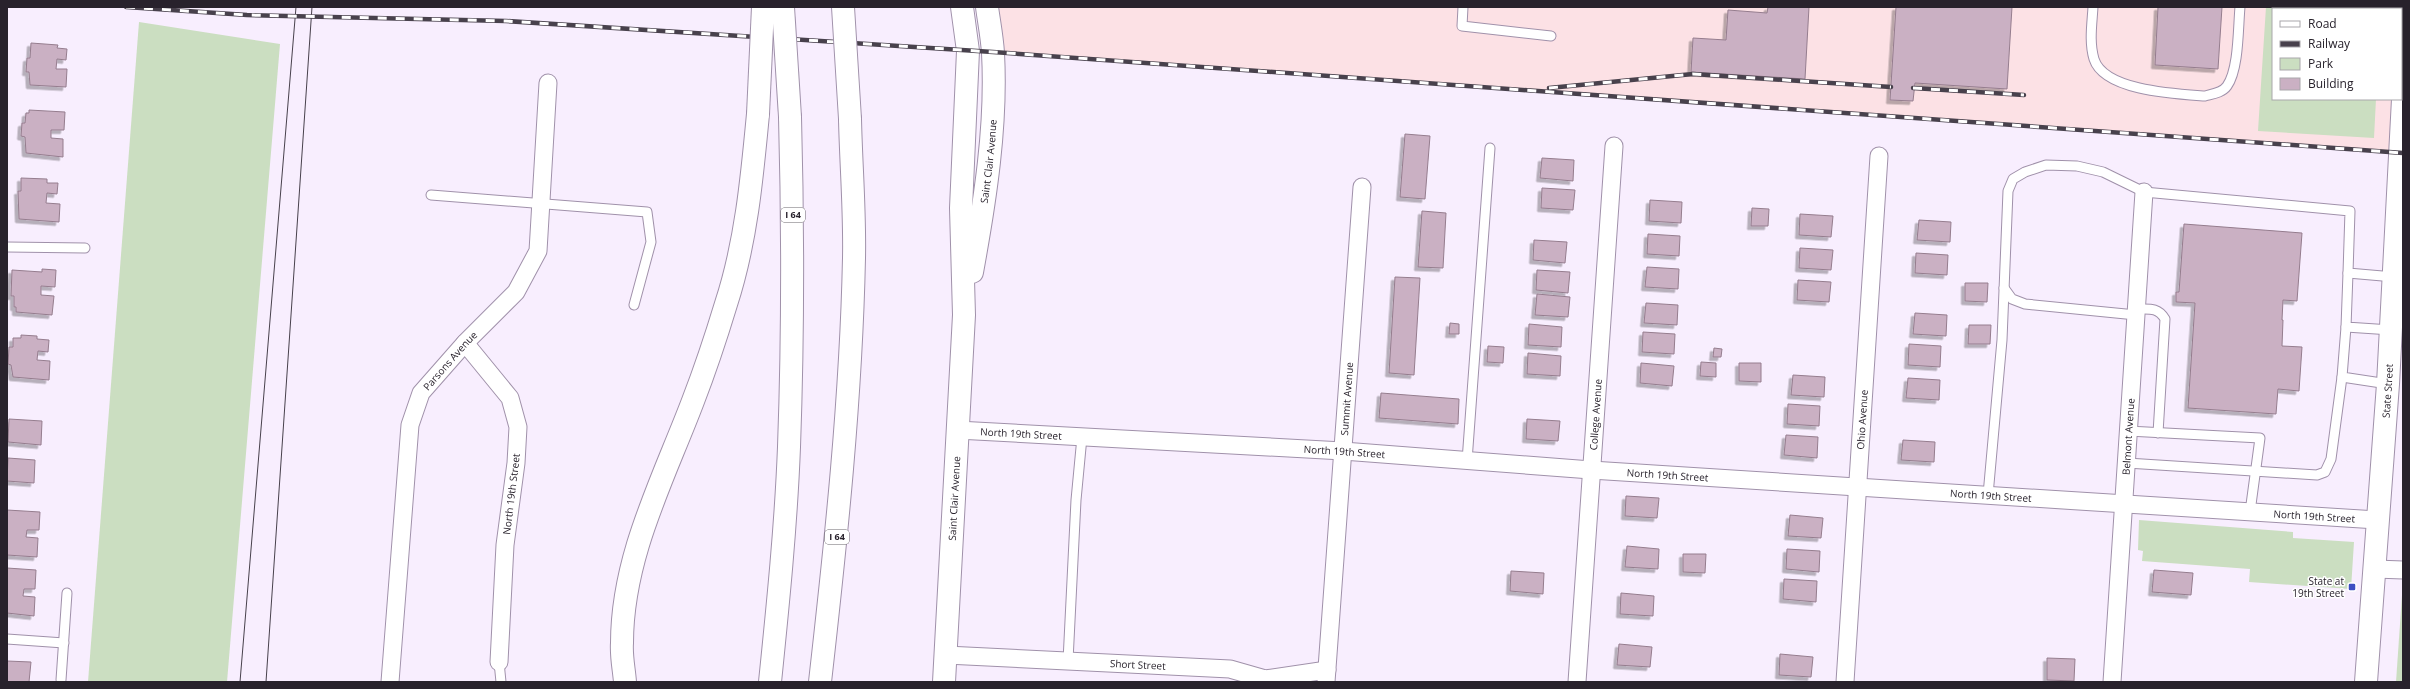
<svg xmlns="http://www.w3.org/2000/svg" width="2410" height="689" font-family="'Open Sans',sans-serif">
  <defs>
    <filter id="shadow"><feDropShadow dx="-3.5" dy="3.5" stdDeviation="0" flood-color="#0004"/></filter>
  </defs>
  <rect width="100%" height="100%" fill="#f8eefe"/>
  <path fill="#fce1e5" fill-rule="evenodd" d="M994,7H2403V325L2391,324L2401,153L993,52ZM2273,9H2401V99H2273Z"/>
  <g fill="#cbdec1">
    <path d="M2266,7H2367V9H2273V99H2376L2374,138L2258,131Z"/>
    <path d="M139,22L280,44L227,682H88Z"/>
    <path d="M2139,520L2293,532V538L2354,542L2351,589L2249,582L2250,569L2142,561L2143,551L2138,550Z"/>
    <path d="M2402,595L2403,682H2396Z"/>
  </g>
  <g fill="#cab0c3" stroke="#957d8e" filter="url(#shadow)">
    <path d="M1768,7H1809L1805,79L1691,72L1693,38L1726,40L1728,10L1767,13Z"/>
    <path d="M1896,7H2012L2007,89L1915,83L1913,101L1890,100Z"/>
    <path d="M2158,7H2222L2218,69L2155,65Z"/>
    <path d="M31,43L58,45L57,48L67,49L66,60L57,59L56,69H67L66,87L30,85L29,72H26L27,58H30Z"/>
    <path d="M29,110L65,112L64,130H51V138L63,139V157L26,153L25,137L21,136L22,123H25L26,113H29Z"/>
    <path d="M1405,134L1430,136L1425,199L1400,197Z"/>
    <path d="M1542,158L1574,160L1573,181L1540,178Z"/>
    <path d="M21,178L47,179V183H58L57,194L47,193L46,203L60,204L59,222L19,219L18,191H21Z"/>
    <path d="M1542,188L1575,190L1573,210L1541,208Z"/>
    <path d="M1650,200L1682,202L1681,223L1649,221Z"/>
    <path d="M1752,208L1769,209L1768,226H1751Z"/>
    <path d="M1422,211L1446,213L1443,268L1418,267Z"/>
    <path d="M1800,214L1833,216L1831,237L1799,235Z"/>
    <path d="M1919,220L1951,222L1950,242L1917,240Z"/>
    <path d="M2184,224L2302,233L2297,301L2283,300L2282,320H2283L2282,346L2302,347L2299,391L2278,389L2276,414L2188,408L2195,303L2176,302V292H2179Z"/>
    <path d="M1648,234L1680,236L1679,256L1647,254Z"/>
    <path d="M1534,240L1567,242L1565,263L1533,260Z"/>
    <path d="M1800,248L1833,250L1831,270L1799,268Z"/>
    <path d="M1916,253L1948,255L1947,275L1915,273Z"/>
    <path d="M1647,267L1679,269L1678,289L1645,287Z"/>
    <path d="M42,269L56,270L55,287L41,286V295L54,296L52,315L16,312V307H14V296H11L12,270L42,272Z"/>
    <path d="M1537,270L1570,272L1568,293L1536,290Z"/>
    <path d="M1395,277L1420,278L1414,375L1389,373Z"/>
    <path d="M1798,280L1831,282L1829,302L1797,300Z"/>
    <path d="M1965,283H1988L1987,302L1965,301Z"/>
    <path d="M1537,294L1570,297L1568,317L1535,315Z"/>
    <path d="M1646,303L1678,305L1677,325L1644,323Z"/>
    <path d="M1915,313L1947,315L1946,336L1913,334Z"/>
    <path d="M1450,323L1459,324V334H1449Z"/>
    <path d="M1529,324L1562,327L1561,347L1528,345Z"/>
    <path d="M1969,325H1991L1990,344H1968Z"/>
    <path d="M1643,332L1675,334L1674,354L1642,352Z"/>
    <path d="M21,335L37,336V339L49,340L48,352L38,351L37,360L50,361L49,380L13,377L11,365L8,364L9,347H13V338H21Z"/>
    <path d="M1909,344L1941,346L1940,367L1908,365Z"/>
    <path d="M1488,346L1504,347L1503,363L1487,362Z"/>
    <path d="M1714,348L1722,349L1721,357H1713Z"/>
    <path d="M1528,353L1561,356L1560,376L1527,374Z"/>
    <path d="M1701,362L1716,363V377L1700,376Z"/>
    <path d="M1641,363L1674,366L1672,386L1640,383Z"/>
    <path d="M1739,363H1761V382L1739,381Z"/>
    <path d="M1793,375L1825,377L1824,397L1791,395Z"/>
    <path d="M1908,378L1940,380L1939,400L1906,398Z"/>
    <path d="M1381,393L1459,399L1458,424L1379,418Z"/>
    <path d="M1788,404L1820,406L1819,426L1787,424Z"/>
    <path d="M9,419L42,421L41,445L8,442Z"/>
    <path d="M1527,419L1560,421L1558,441L1526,439Z"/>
    <path d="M1786,435L1818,437L1817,458L1784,455Z"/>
    <path d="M1903,440L1935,442L1934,462L1901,460Z"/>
    <path d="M8,458L35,460L34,483L7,481Z"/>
    <path d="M1626,496L1659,498L1657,518L1625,516Z"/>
    <path d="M7,510L40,512L39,530H27L26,537L38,538L37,557L7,555Z"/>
    <path d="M1790,515L1823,518L1821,538L1788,536Z"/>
    <path d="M1627,546L1659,549L1658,569L1625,567Z"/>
    <path d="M1787,549L1820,551L1819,572L1786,569Z"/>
    <path d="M1683,554H1706L1705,573L1683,572Z"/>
    <path d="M7,568L36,570L35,589H24L23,596L35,597L34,616L7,613Z"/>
    <path d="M2154,570L2193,573L2191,595L2152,592Z"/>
    <path d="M1511,571L1544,573L1543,594L1510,591Z"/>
    <path d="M1784,579L1817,581L1816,602L1783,599Z"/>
    <path d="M1621,593L1654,596L1653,616L1620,614Z"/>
    <path d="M1619,644L1652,647L1650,667L1617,665Z"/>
    <path d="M1780,654L1813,657L1811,677L1779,675Z"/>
    <path d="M2047,658L2075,659L2074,681L2047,680Z"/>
    <path d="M7,661L31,662L29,682H7Z"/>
  </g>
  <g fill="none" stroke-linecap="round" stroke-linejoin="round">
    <g stroke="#a091aa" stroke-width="11">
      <g id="lane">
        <path d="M1463,7L1462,26L1551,36"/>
        <path d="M2093,7C2092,24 2089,42 2094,59C2104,91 2176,94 2205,96C2212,94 2222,93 2227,86C2239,69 2238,28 2240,7"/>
        <path d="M431,195L647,212L651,242L634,305"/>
        <path d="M7,247L85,248"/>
        <path d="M2348,273L2346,327L2391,330"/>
        <path d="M2004,288L2012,299L2025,304L2136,315"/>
        <path d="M2137,309C2149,309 2158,307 2165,319L2158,433"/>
        <path d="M2346,327L2342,377L2388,384"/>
        <path d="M2128,431L2260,438L2250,512"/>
        <path d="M1467,461L1490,148"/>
        <path d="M2127,463L2317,475L2325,472L2331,459L2342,377"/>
        <path d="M1988,495L2002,340L2008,191L2013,179L2025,172L2046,165L2077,166L2103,172L2144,192L2350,211L2348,273L2394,277"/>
        <path d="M7,639L64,643"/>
        <path d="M1068,661L1076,500L1082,437"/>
        <path d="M499,662L501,682"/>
        <path d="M61,680L67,593"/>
      </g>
    </g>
    <g stroke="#a091aa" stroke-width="19">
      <g id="street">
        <path d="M465,343L510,398L518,427L516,463L505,545L499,662"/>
        <path id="s1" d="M957,430L1343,451L1591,470L2377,520"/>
        <path d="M2375,569L2403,570"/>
        <path id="s2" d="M946,655L1230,669L1265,679L1327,670"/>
        <path id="s3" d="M390,682L410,425L421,393L465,343L516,292L538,251L548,83"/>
        <path id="s4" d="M1326,682L1362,187"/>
        <path id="s5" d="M1577,682L1614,146"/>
        <path id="s6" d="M1845,682L1879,156"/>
        <path id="s7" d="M2112,682L2144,192"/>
      </g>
    </g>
    <g stroke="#a091aa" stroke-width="24">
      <g id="secondary">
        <path id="s8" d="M972,272C985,201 997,125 993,53C992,37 989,22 987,7"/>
        <path id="s9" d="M944,682L964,315L961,208L968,51L962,7"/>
        <path id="s10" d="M2366,682L2388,384L2403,99"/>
      </g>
    </g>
    <g stroke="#a091aa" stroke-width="24">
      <g id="highway">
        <path d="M625,682C624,669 621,656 622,643C622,557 663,480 693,401C705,370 716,337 726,304C746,243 752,178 758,114"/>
        <path d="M770,682C778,604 786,525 789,447C793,337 793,227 790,117"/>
        <path d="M820,682C836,541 851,400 854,258C855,212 851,165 850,119"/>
      </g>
    </g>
    <use href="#lane" stroke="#fff" stroke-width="9"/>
    <use href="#street" stroke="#fff" stroke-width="17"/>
    <use href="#secondary" stroke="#fff" stroke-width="22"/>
    <use href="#highway" stroke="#fff" stroke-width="22"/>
    <g stroke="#48414c" stroke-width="1">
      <path d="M240,682L296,7"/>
      <path d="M266,682L312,7"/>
    </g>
    <g stroke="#48414c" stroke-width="4.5">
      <g id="rail">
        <path d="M126,7L247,15L506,21L993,52L2403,153"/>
        <path d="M1549,88L1693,74L1891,87"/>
        <path d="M1913,88L2024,95"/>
      </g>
    </g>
    <use href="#rail" stroke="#fff" stroke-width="3" stroke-dasharray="9" stroke-linecap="butt"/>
    <g stroke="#a091aa" stroke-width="24" stroke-linecap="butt">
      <g id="highway-bridge">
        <path d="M783,7L790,117"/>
        <path d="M843,7L850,119"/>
        <path d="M758,114L763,7"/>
      </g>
    </g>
    <use href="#highway-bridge" stroke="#fff" stroke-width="22"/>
  </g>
  <rect fill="#3d4fc2" stroke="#fff" stroke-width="1.5" x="2348" y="583" width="8" height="8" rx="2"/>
  <g text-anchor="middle" stroke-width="3" stroke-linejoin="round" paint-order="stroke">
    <g fill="#fff" stroke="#68646b" stroke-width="1">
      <rect x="781" y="208" width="24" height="14" rx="3"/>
      <rect x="825" y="530" width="24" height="14" rx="3"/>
    </g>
    <g font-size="9" font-weight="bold" fill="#28222c">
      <text x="793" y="218">I 64</text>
      <text x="837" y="540">I 64</text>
    </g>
    <g font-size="10" fill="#28222c" stroke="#fff">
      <text dy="4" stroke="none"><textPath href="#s8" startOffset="112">Saint Clair Avenue</textPath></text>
      <text dy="4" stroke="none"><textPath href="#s3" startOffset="335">Parsons Avenue</textPath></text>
      <text dy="4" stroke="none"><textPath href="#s10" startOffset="292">State Street</textPath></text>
      <text dy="4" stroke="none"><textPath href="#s4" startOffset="284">Summit Avenue</textPath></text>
      <text dy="4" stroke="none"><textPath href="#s5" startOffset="268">College Avenue</textPath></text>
      <text dy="4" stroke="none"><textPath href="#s6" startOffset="263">Ohio Avenue</textPath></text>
      <text dy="4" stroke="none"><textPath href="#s1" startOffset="64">North 19th Street</textPath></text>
      <text dy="4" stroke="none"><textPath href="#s7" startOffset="246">Belmont Avenue</textPath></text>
      <text dy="4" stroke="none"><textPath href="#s1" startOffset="388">North 19th Street</textPath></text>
      <text dy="4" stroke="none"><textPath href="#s1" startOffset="712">North 19th Street</textPath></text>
      <text transform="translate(511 494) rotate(-83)" y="4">North 19th Street</text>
      <text dy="4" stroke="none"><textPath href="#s1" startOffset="1036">North 19th Street</textPath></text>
      <text dy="4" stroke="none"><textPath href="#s9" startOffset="184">Saint Clair Avenue</textPath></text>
      <text dy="4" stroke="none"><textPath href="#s1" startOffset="1360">North 19th Street</textPath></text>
      <text dy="4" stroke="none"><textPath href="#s2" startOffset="192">Short Street</textPath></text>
    </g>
    <g font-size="10" fill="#28222c" stroke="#fff" text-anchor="end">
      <text x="2344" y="585">State at<tspan x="2344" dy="12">19th Street</tspan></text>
    </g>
  </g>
  <rect width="2410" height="689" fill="none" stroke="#28222c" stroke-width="16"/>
  <rect x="2272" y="8" width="130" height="92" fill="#ffffff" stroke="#a9a7ab"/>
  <rect x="2280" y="21" width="20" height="6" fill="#ffffff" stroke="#a9a7ab"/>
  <text x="2308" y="28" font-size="12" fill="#28222c">Road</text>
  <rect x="2280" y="41" width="20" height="6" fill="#48414c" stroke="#a9a7ab"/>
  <text x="2308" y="48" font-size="12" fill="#28222c">Railway</text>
  <rect x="2280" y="58" width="20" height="12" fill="#cbdec1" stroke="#a9a7ab"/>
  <text x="2308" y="68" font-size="12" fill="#28222c">Park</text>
  <rect x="2280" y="78" width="20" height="12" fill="#cab0c3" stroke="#a9a7ab"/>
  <text x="2308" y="88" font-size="12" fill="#28222c">Building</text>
</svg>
